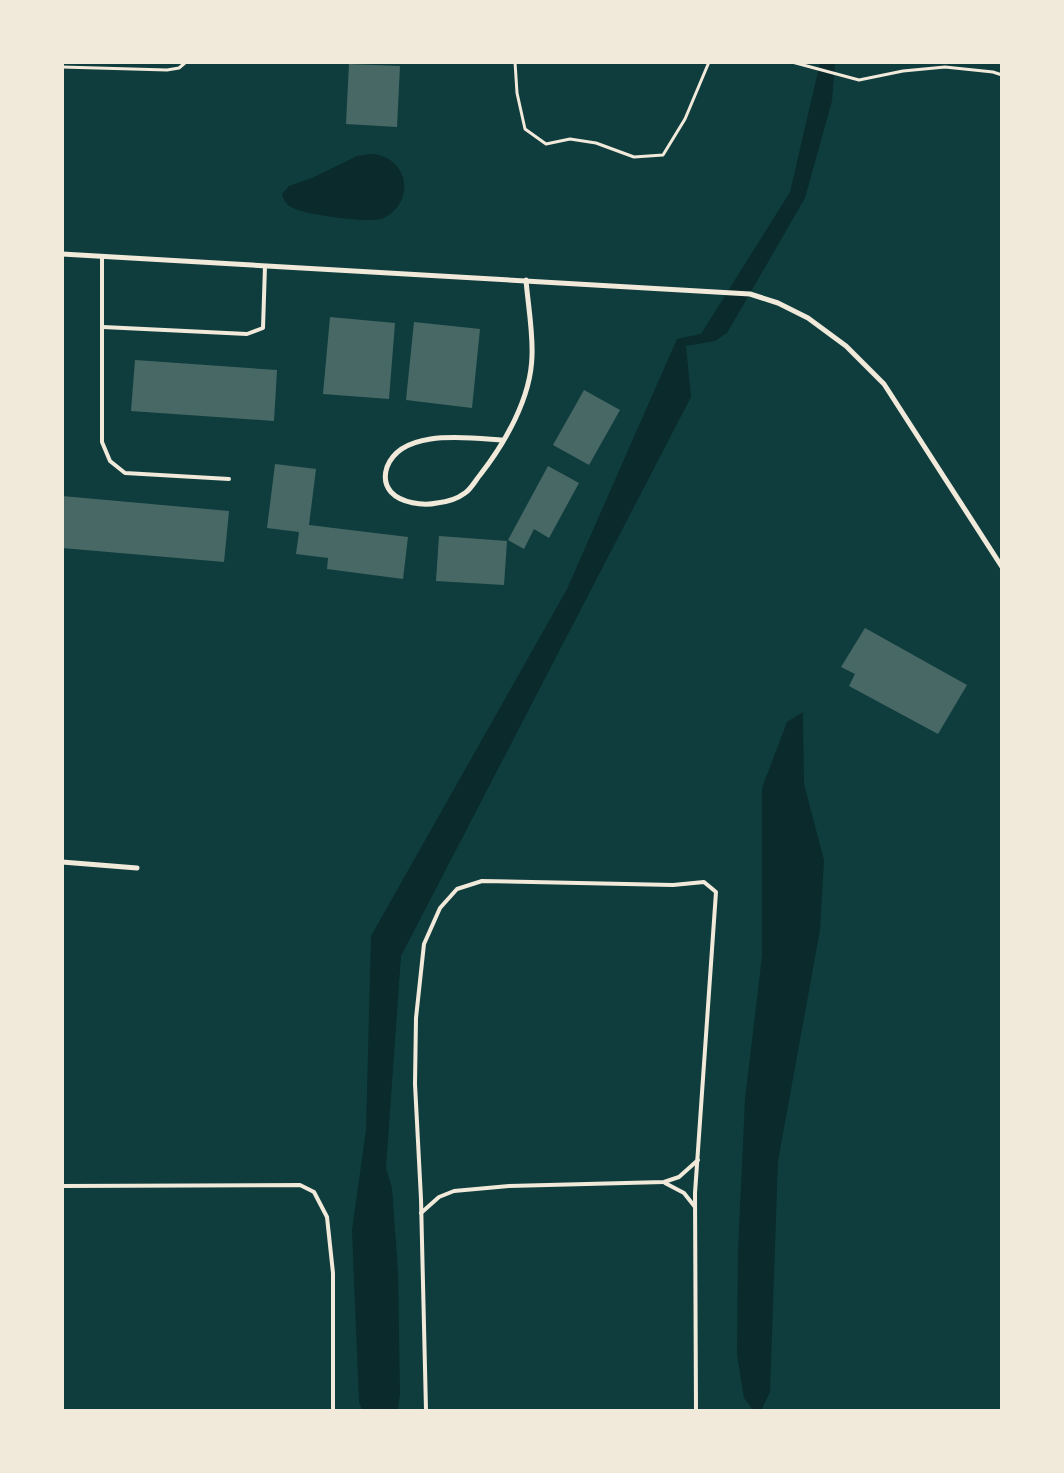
<svg xmlns="http://www.w3.org/2000/svg" width="1064" height="1473" font-family="Overpass,sans-serif">
  <rect width="100%" height="100%" fill="#0f3d3e"/>
  <g fill="#0a2a2b">
    <path d="M820,63H835L832,101L805,198L727,333L715,341L686,346L691,397L401,956L386,1168L392,1188L398,1271L400,1393L398,1410H362L359,1402L352,1230L366,1130L371,936L567,589L677,339L701,334L790,192Z"/>
    <path d="M371,154C408,156 417,201 384,218C371,224 307,215 293,208C286,205 284,201 282,194L289,186L312,178L357,156Z"/>
    <path d="M803,712L804,784L824,860L820,930L778,1161L770,1392L762,1409L753,1410L744,1398L737,1355L738,1249L745,1099L762,956V788L787,722Z"/>
  </g>
  <g fill="#486865">
    <path d="M349,64L400,66L397,127L346,124Z"/>
    <path d="M330,317L395,323L389,399L323,394Z"/>
    <path d="M414,322L480,329L472,408L406,400Z"/>
    <path d="M135,360L277,370L274,421L131,411Z"/>
    <path d="M584,390L620,410L589,465L553,445Z"/>
    <path d="M275,464L316,469L309,525L408,537L403,579L327,569L328,558L296,554L299,532L267,528Z"/>
    <path d="M548,466L579,483L549,538L534,529L524,549L508,540Z"/>
    <path d="M62,496L229,511L224,562L62,548Z"/>
    <path d="M439,536L507,541L504,585L436,581Z"/>
    <path d="M865,628L967,685L938,734L849,686L855,674L841,667Z"/>
  </g>
  <g fill="none" stroke-linecap="round" stroke-linejoin="round">
    <g stroke="#f1e9da" stroke-width="3">
      <path d="M515,62L517,93L525,129L546,144L570,139L596,143L634,157L663,155L685,119L709,62"/>
      <path d="M792,62L859,80L903,71L945,67L993,72L1002,75"/>
      <path d="M62,67L167,70L179,68L186,62"/>
    </g>
    <g stroke="#f1e9da" stroke-width="4">
      <path d="M102,257V442L110,461L125,473L229,479"/>
      <path d="M103,327L247,334L263,328L265,266"/>
      <path d="M665,1183L684,1193L695,1207"/>
      <path d="M62,1186L300,1185L314,1192L327,1217L333,1273V1410"/>
      <path d="M421,1213L439,1197L454,1191L509,1186L664,1182L679,1177L698,1160"/>
      <path d="M426,1410L421,1199L415,1084L416,1018L424,944L440,908L457,889L482,881L673,885L704,882L716,892L695,1193L696,1410"/>
    </g>
    <g stroke="#f1e9da" stroke-width="5">
      <path d="M62,254L750,294L778,303L808,318L846,346L884,384L1002,567"/>
      <path d="M503,440C469,438 402,428 387,467C384,476 385,485 391,492C401,503 423,506 437,503C447,502 457,499 465,493C471,489 475,481 480,475C505,443 531,398 532,356C533,331 528,305 526,280"/>
      <path d="M62,862L137,868"/>
    </g>
  </g>
  <rect width="1064" height="1473" fill="none" stroke="#f1e9da" stroke-width="128"/>
</svg>
